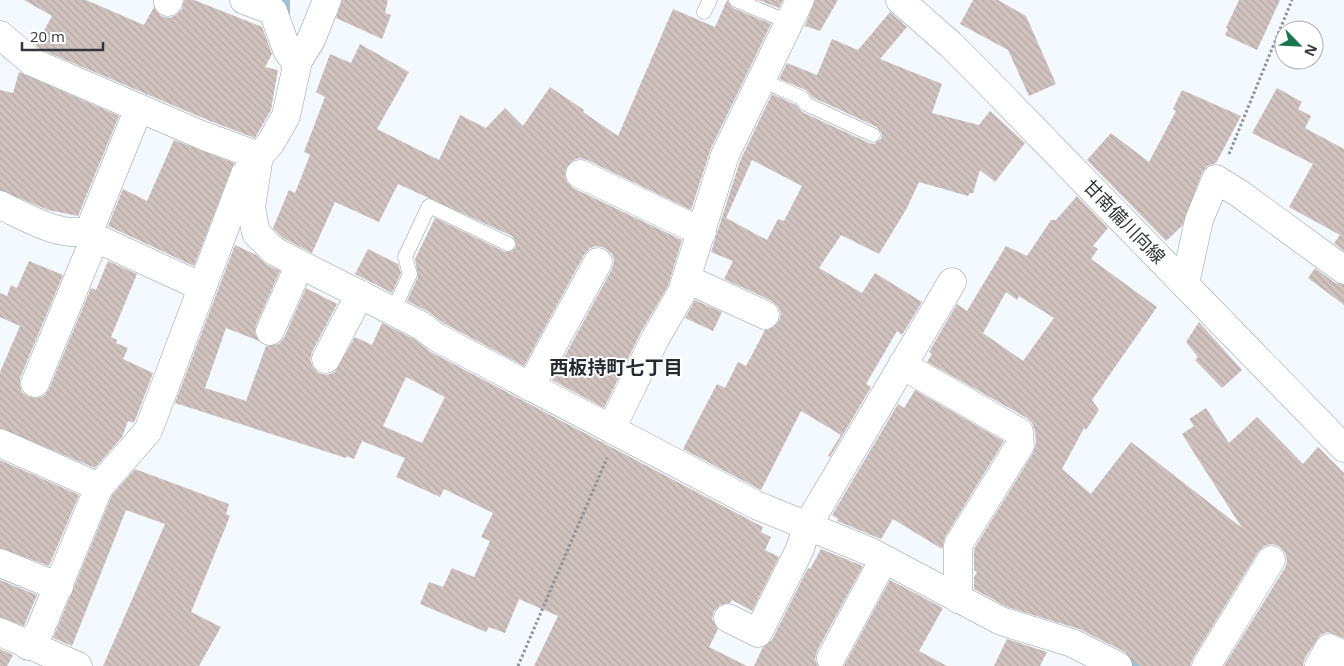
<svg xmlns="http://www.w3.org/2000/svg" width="1344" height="666" font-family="'Open Sans','Noto Sans JP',sans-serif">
  <defs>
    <pattern id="building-back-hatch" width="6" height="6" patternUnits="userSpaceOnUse" patternTransform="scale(1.25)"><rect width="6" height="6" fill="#d0c3bf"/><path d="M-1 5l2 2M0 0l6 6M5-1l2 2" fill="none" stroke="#b3a8a5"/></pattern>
  </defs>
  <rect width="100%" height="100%" fill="#f3f9fe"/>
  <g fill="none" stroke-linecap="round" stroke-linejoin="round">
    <g stroke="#9ec3d8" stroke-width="8">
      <path d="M286,15V0"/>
      <path d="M1122,658L1138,666"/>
    </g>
  </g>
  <g fill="url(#building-back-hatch)" fill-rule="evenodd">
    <path d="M24,0H86L144,25L154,7L161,16L169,18L176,15L182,9L184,0H194L262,27L272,54L265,67L278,70L271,110L255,138L210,121L40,49L36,45L52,16Z"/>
    <path d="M342,0H388L385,13L391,15L382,39L336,18Z"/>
    <path d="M727,0L733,8L771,24L711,148L691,210L587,160L579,158L572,161L566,168L565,176L567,182L573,188L682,240L668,286L641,332L604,408L552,380L612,269L614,261L612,254L605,248L597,246L590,248L584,255L524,366L445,324L429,312L407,301L418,277L415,259L435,218L505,252L512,251L516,247L515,240L512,236L398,184L379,222L335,202L312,253L283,238L273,228L289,190L295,193L310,155L304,152L325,97L316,92L330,54L351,63L360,44L409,72L377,129L439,160L460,115L486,128L505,108L523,126L550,87L584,110L583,112L618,136L673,9L715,27Z"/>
    <path d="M758,0H783L779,8Z"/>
    <path d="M815,0H838L820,31L805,26Z"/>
    <path d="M973,0H998L1026,16L1056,84L1029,96L1008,50L960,24Z"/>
    <path d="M1239,0H1280L1257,50L1225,35L1228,29L1226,28Z"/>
    <path d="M890,12L907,27L880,59L942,84L932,113L979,125L990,111L1025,143L995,182L980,170L973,193H970L968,196L919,182L907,208L879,254L841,235L819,268L862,293L875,273L922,302L902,335L897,331L866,384L871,387L830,457L828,456L841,435L801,411L761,490L683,449L717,384L725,388L738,362L746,366L765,330L774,327L779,321L781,314L778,306L772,301L724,279L733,261L711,252L740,161L772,94L796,105L802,112L869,143L874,144L881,139L882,134L877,127L812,97L806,90L779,79L787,63L817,75L832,39L858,50ZM752,160L802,186L784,221L778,219L767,240L726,218Z"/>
    <path d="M19,72L119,116L78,216L48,210L0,190V90L13,93Z"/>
    <path d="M1277,88L1302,102L1298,109L1311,116L1305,128L1344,149V251L1334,243L1340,235L1289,207L1313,164L1252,133Z"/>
    <path d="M1182,90L1241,116L1216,163L1207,166L1202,173L1182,226L1166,241L1087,160L1111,133L1149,162L1176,111L1173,109Z"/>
    <path d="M174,140L234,163L194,266L108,226L123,189L147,201Z"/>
    <path d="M1077,196L1108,228L1093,246L1098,249L1091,259L1157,307L1092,400L1099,410L1086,430L1084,428L1062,469L1091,494L1131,442L1242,528L1182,434L1194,426L1189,419L1206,408L1229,443L1257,417L1303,464L1318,447L1344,473V638L1328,632L1320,635L1305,658L1303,666H1224L1285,568L1287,561L1285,553L1280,547L1272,544L1264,546L1258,552L1193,658L1190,666H1140L1133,662L1125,652L1079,629L1007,607L974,589V577L977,572L974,570V549L1033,453L1036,444L1035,431L1032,423L1027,418L927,362L932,354L929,352L957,304L967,311L1006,246L1027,256L1051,220H1056ZM1006,292L1017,300L1019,296L1054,318L1023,361L983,333Z"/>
    <path d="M235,245L256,255L267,265L280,271L256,325L255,333L259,341L226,328L205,388L246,401L266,346L279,344L284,338L306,288L337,304L312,352L310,360L313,367L319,373L327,375L335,372L355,337L372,345L382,323L414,339L429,351L763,527L761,532L771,537L765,550L779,557L752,611L732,600L730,603L720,605L714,611L712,619L718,629L709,647L747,666H534L558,616L519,599L505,633L489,627L486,632L420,604L429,582L443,587L452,568L474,577L490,541L481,537L493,513L444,489L440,497L396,477L405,458L362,441L354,459L347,456L346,458L175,403ZM406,377L445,397L422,443L383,426Z"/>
    <path d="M368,249L398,264L401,273L392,293L355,274Z"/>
    <path d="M29,261L63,275L20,378V386L22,392L29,397L37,398L44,396L49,389L91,288L96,290L108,261L137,274L111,337L117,340L116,343L128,348L123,359L153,373L134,423L128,421L122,437L95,468L0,428V372L20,326L0,317V293L7,296L11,285L17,288Z"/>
    <path d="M1315,268L1335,283L1344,285V305L1308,278Z"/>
    <path d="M695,300L722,312L713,331L685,318Z"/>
    <path d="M1199,322L1242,370L1222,388L1195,360L1198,357L1186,342Z"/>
    <path d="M915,390L1004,441L945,537L942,549L893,519L881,539L837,521L838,519L832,515L898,404L904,408Z"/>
    <path d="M0,460L79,495L49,566L0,548Z"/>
    <path d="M135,469L229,504L226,514L230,516L191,612L221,627L199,666H103L165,524L126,510L72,646L53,638L112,495Z"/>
    <path d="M821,549L863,566L817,651L815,659L818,666H754L763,647L772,640L808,568L810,569Z"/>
    <path d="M0,580L37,595L24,626L0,617Z"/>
    <path d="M890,580L943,608L919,651L947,666H844Z"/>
    <path d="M1007,639L1047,652L1040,666H994Z"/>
    <path d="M0,649L13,655L7,666H0Z"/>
  </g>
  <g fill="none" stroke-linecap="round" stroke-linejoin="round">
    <g stroke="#929ba3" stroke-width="15">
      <g id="service">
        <path d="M736,0L788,22"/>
        <path d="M704,12L710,0"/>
        <path d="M761,80L802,98L806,104L873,135"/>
        <path d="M393,311L410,274L405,257L429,206L508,244"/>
      </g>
    </g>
    <g stroke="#929ba3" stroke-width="29">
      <g id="minor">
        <path d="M244,0L273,11L287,50L297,64"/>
        <path d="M327,0L311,40L298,61L286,116L270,144L259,156L251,207L256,233L274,251L422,326L436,337L756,505L871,552L1001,621L1072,643L1118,666"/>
        <path d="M168,2L169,0"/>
        <path d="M0,35L32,62L204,136L259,156"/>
        <path d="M580,174L702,232"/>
        <path d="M0,205C28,218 57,237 89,231L139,108"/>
        <path d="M89,231V235L202,287"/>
        <path d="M687,279L765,315"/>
        <path d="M1185,284L1199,220L1216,179L1240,194L1344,270"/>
        <path d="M270,331L300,264"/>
        <path d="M326,359L360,294"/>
        <path d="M902,365L1019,432L1020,445L958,545V599"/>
        <path d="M35,383L92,245L89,235"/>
        <path d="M530,387L598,262"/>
        <path d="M615,431L616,419L655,339L682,292L725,155L800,0"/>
        <path d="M0,443L99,487"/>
        <path d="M0,563L59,587"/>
        <path d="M728,618L758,633L800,549L807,526L952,282"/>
        <path d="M0,632L78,666"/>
        <path d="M28,646L39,632L99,487L148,431L245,174"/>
        <path d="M831,658L884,559"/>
        <path d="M1206,666L1271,560"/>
        <path d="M1319,666L1329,648L1344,655"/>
      </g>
    </g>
    <g stroke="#929ba3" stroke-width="29">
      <path id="secondary" d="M900,0L950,44L984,78L1344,448"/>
    </g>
    <g stroke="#8d9196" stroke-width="3" stroke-dasharray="2.5 2.5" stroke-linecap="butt">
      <path d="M1229,154L1292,0"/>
      <path d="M518,666L607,458"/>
    </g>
    <use href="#service" stroke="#fff" stroke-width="14"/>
    <use href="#minor" stroke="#fff" stroke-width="28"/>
    <use href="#secondary" stroke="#fff" stroke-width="28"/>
  </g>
  <g text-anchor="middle" stroke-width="4" stroke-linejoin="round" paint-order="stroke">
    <g font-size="18" fill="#323539" stroke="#fff">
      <text transform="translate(1124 222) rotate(46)" y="6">甘南備川向線</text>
    </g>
    <g font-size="19" font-weight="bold" fill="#242b31" stroke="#fff">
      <text x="616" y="374">西板持町七丁目</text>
    </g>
  </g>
  <g transform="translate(1299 45) rotate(114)"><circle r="24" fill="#ffffff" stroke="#adaeb0"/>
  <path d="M0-4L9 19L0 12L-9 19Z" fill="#17764c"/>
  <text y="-8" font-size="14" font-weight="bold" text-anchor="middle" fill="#323539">N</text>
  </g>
  <path d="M22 42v8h81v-8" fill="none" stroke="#323539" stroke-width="2.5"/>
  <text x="30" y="42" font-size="15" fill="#323539" stroke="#ffffff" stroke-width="4" paint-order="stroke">20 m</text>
</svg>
